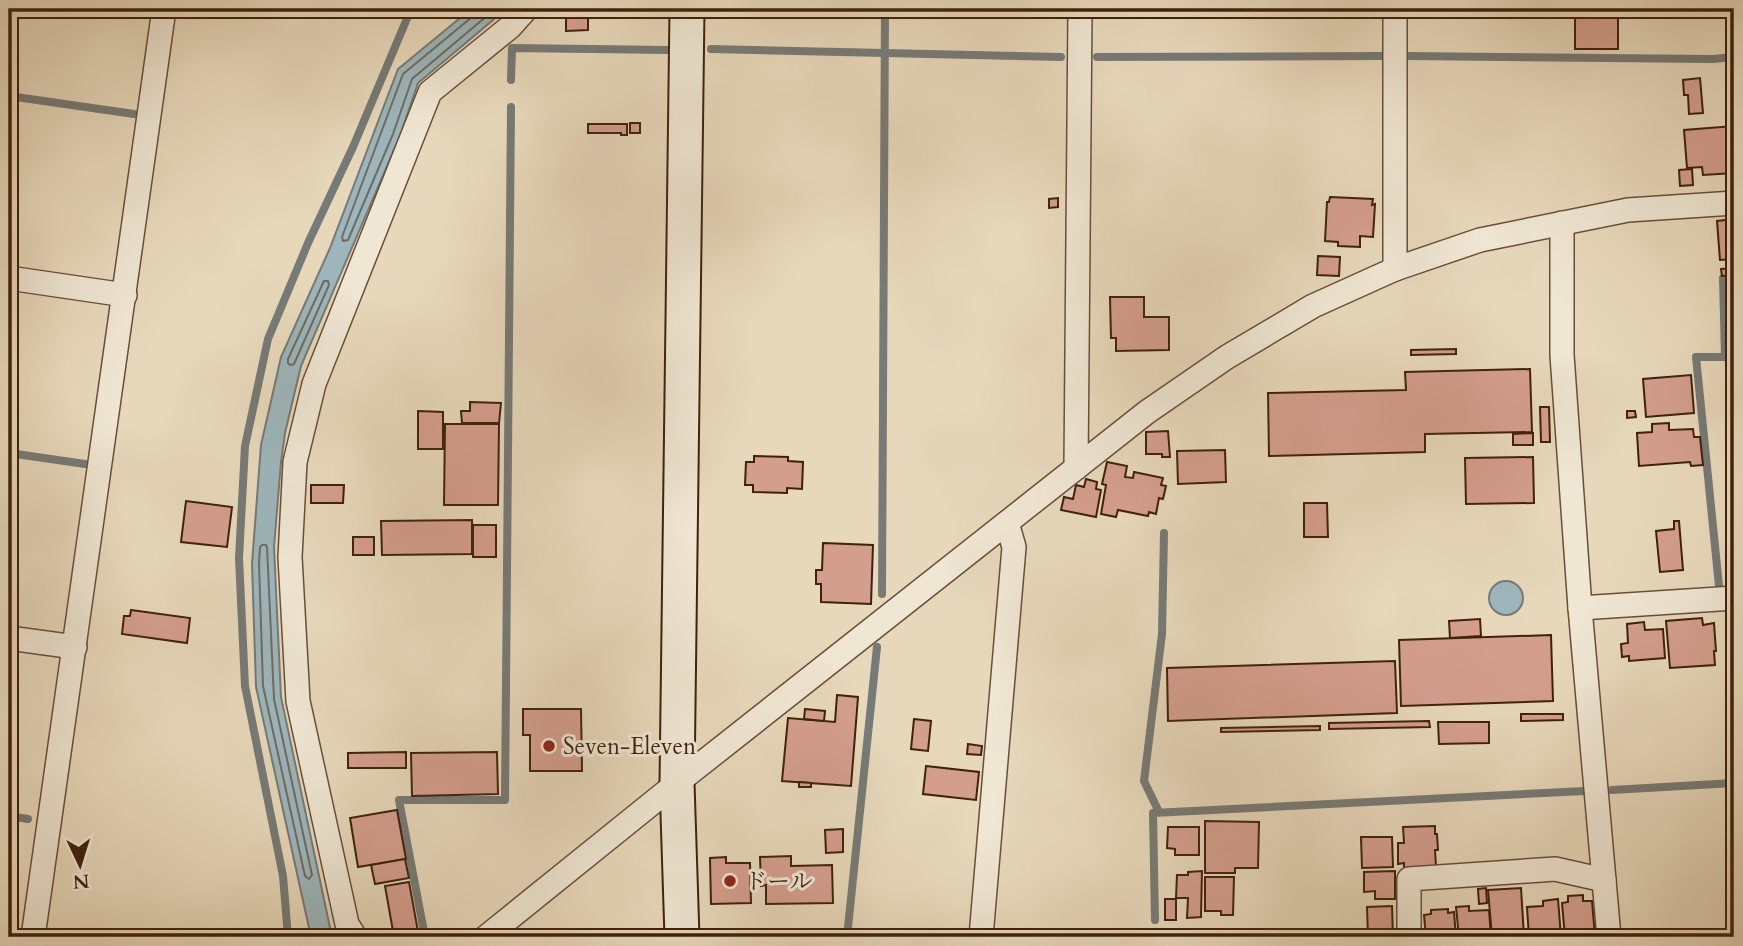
<svg xmlns="http://www.w3.org/2000/svg" width="1743" height="946" font-family="Cardo,'Noto Serif JP',serif">
  <rect width="100%" height="100%" fill="#e7d8bb"/>
  <filter id="stains"><feTurbulence type="fractalNoise" baseFrequency=".00286" numOctaves="4"/><feColorMatrix values="0 0 0 0 .2 0 0 0 0 .09 0 0 0 0 .02 0 0 0 .5 -.17"/></filter>
  <radialGradient id="worn" r=".72"><stop offset=".6" stop-color="#630" stop-opacity="0"/><stop offset="1" stop-color="#630" stop-opacity=".3"/></radialGradient>
  <g fill="#9db6bc" stroke="#777a76" stroke-width="2">
    <path d="M471,9H503L493,20L418,83L400,136L301,366L285,433L281,462L274,547L281,697L332,937H311L256,687L252,564L261,445L281,357L330,248L398,69Z"/>
    <circle cx="1506" cy="598" r="17"/>
  </g>
  <g fill="none" stroke-linecap="round" stroke-linejoin="round">
    <g stroke="#6e6c64" stroke-width="2">
      <path d="M475,9L472,17L403,74L342,237L343,241L348,240L393,134L412,79L488,15L494,9"/>
      <path d="M324,281H328L329,285L294,364L290,365L288,363V359Z"/>
      <path d="M262,545H266L267,547L274,699L312,875L309,879L305,876L263,686L259,564L260,547Z"/>
    </g>
    <g stroke="#777a76" stroke-width="8">
      <path d="M711,49L1061,57"/>
      <path d="M1407,56L1713,59L1734,57"/>
      <path d="M1097,57L1382,56"/>
      <path d="M511,80L512,48L667,50"/>
      <path d="M9,96L134,114"/>
      <path d="M9,453L85,464"/>
      <path d="M1719,586L1696,357H1725L1723,278"/>
      <path d="M882,594L885,9"/>
      <path d="M1612,790L1734,783"/>
      <path d="M1159,812L1144,781L1162,634L1164,533"/>
      <path d="M9,816L28,819"/>
      <path d="M1155,920L1153,813L1585,791"/>
      <path d="M288,937L283,876L245,686L239,558L245,446L268,339L308,243L353,147L411,9"/>
      <path d="M425,937L399,800H505L511,107"/>
      <path d="M847,937L877,647"/>
    </g>
  </g>
  <g fill="#d49e8e" stroke="#3f210c" stroke-width="2">
    <rect x="1575" y="9" width="43" height="40"/>
    <path d="M588,11V30L566,31V12Z"/>
    <path d="M1700,78L1703,113L1689,114L1688,95H1684L1683,80Z"/>
    <rect x="630" y="123" width="10" height="10"/>
    <path d="M588,124H627V135H621V133H588Z"/>
    <path d="M1734,126V173L1703,175L1702,167L1687,168L1684,130Z"/>
    <path d="M1692,169L1693,185L1680,186L1679,170Z"/>
    <path d="M1330,197L1373,199L1372,205L1375,204L1373,237L1360,236V247L1338,246V242L1325,241L1327,202H1329Z"/>
    <path d="M1058,198V207L1049,208V199Z"/>
    <path d="M1734,219V236H1731L1733,259L1720,260L1717,221Z"/>
    <path d="M1318,256L1340,257L1339,276L1317,275Z"/>
    <path d="M1734,268V275L1722,276L1721,269Z"/>
    <path d="M1110,297H1144V317H1169V350L1116,351V338H1111Z"/>
    <path d="M1456,349V354L1411,355V350Z"/>
    <path d="M1530,369L1532,432L1425,434V452L1269,456L1268,393L1406,390L1405,372Z"/>
    <path d="M1691,375L1694,413L1646,417L1643,379Z"/>
    <path d="M470,402L501,403L499,423H462L461,411H470Z"/>
    <path d="M1540,407H1549L1550,442H1541Z"/>
    <path d="M418,411L443,412V449H418Z"/>
    <path d="M1627,411H1635L1636,417L1627,418Z"/>
    <path d="M1669,423V430L1693,429L1694,437H1700L1703,465L1691,466L1690,462L1639,466L1637,433L1652,432V424Z"/>
    <path d="M445,424H499L498,505H444Z"/>
    <path d="M1168,431L1170,457H1162V454H1146V432Z"/>
    <path d="M1533,433V445H1513V434Z"/>
    <path d="M1225,450L1226,482L1178,484L1177,451Z"/>
    <path d="M754,456L788,457V461L803,462L802,489L787,488V493L753,492V485H745L746,462H754Z"/>
    <path d="M1533,457L1534,503L1466,504L1465,458Z"/>
    <path d="M1107,462L1127,466L1125,477L1133,478L1134,472L1163,478L1161,485L1166,486L1163,499L1159,498L1156,514L1149,512L1148,516L1118,510L1116,517L1101,514L1106,485L1102,484Z"/>
    <path d="M1086,479L1097,482L1096,489L1101,490L1096,517L1061,510L1064,497L1073,499L1076,485L1084,487Z"/>
    <path d="M311,485H344L343,503H311Z"/>
    <path d="M186,501L232,507L227,547L181,542Z"/>
    <path d="M1304,503H1327L1328,537H1304Z"/>
    <path d="M472,520V554L382,555L381,521Z"/>
    <path d="M1674,521H1679L1683,570L1660,572L1656,531L1674,529Z"/>
    <rect x="473" y="525" width="23" height="32"/>
    <rect x="353" y="537" width="21" height="18"/>
    <path d="M823,543L873,545L871,604L821,602V584H816V570H822Z"/>
    <path d="M131,610L190,618L187,643L122,634L124,616H130Z"/>
    <path d="M1702,618L1703,625L1714,623L1716,651H1714L1715,665L1670,668L1666,621Z"/>
    <path d="M1480,619L1481,636L1450,638L1449,621Z"/>
    <path d="M1644,622L1645,630L1663,629L1665,658L1629,661V656L1622,657L1621,644L1628,643L1627,624Z"/>
    <path d="M1551,635L1553,701L1401,706L1399,640Z"/>
    <path d="M1395,661L1397,713L1168,721L1167,668Z"/>
    <path d="M837,695L858,697L851,786L782,781L788,718L835,722Z"/>
    <path d="M523,709H581L582,771H530V735H523Z"/>
    <path d="M805,709L825,711L824,721L804,719Z"/>
    <path d="M1521,714H1563V720L1521,721Z"/>
    <path d="M914,719L931,721L928,751L911,749Z"/>
    <path d="M1429,721L1430,727L1329,729V723Z"/>
    <path d="M1438,722H1489V743L1439,744Z"/>
    <path d="M1320,726V730L1221,732V728Z"/>
    <path d="M968,744L982,746L981,755L967,754Z"/>
    <path d="M406,752V768H348V753Z"/>
    <path d="M497,752L498,794L412,796L411,753Z"/>
    <path d="M926,766L979,772L976,800L923,794Z"/>
    <path d="M799,782L811,783V787H799Z"/>
    <path d="M397,810L406,859L358,867L350,818Z"/>
    <path d="M1205,821L1259,822L1258,868H1235V873H1205Z"/>
    <path d="M1435,826V834H1437L1438,850H1435L1436,867L1404,868V863L1398,864V843H1404L1403,827Z"/>
    <path d="M1168,827H1199V855H1175V849L1167,848Z"/>
    <path d="M843,829V852L826,853L825,830Z"/>
    <path d="M1361,837H1392L1393,867L1362,868Z"/>
    <path d="M791,856V866L832,865L833,903L766,904V885L761,886L760,857Z"/>
    <path d="M726,857V863H750L751,903L711,904L710,858Z"/>
    <path d="M405,859L409,878L375,884L371,865Z"/>
    <path d="M1202,871L1201,917L1187,918L1188,898H1176L1177,875H1188V872Z"/>
    <path d="M1395,871V899H1375V891L1364,892V872Z"/>
    <path d="M1205,877H1234L1233,915H1221V911H1205Z"/>
    <path d="M409,882L419,937H394L385,886Z"/>
    <path d="M1486,888L1487,903L1479,904L1478,889Z"/>
    <path d="M1521,888L1524,937H1492L1488,890Z"/>
    <path d="M1583,895V901H1592L1595,936L1565,937L1562,903L1568,902V896Z"/>
    <rect x="1165" y="899" width="11" height="21"/>
    <path d="M1558,899L1561,937H1529L1527,907L1543,906V901Z"/>
    <path d="M1392,906L1393,937H1368L1367,907Z"/>
    <path d="M1469,906V911L1489,910L1491,937H1459L1456,907Z"/>
    <path d="M1448,909V913L1454,912L1456,937H1426L1424,915L1431,914V910Z"/>
  </g>
  <g fill="none" stroke-linecap="round" stroke-linejoin="round">
    <g stroke="#694f38" stroke-width="26">
      <g id="street">
        <path d="M1562,223V355L1580,608L1609,937"/>
        <path d="M1395,269V9"/>
        <path d="M9,278L125,295"/>
        <path d="M1076,468L1080,9"/>
        <path d="M1580,608L1734,598"/>
        <path d="M9,638L75,647"/>
        <path d="M33,937L164,9"/>
        <path d="M355,937L347,924L298,701L290,557L295,462L314,384L430,92L510,27L526,9"/>
        <path d="M486,937L677,783L1147,412L1227,357L1313,306L1395,269L1480,240L1628,210L1734,203"/>
        <path d="M981,937L1014,547L1007,523"/>
        <path d="M1409,937V879L1555,869L1604,880"/>
      </g>
    </g>
    <g stroke="#3f210c" stroke-width="37">
      <path id="secondary" d="M682,937L677,783L687,9"/>
    </g>
    <use href="#street" stroke="#efe6d3" stroke-width="23"/>
    <use href="#secondary" stroke="#efe6d3" stroke-width="33"/>
  </g>
  <g fill="#8f2418" stroke="#efe6d3" stroke-width="2.5">
    <circle cx="549" cy="746" r="7"/>
    <circle cx="730" cy="881" r="7"/>
  </g>
  <g text-anchor="middle" stroke-width="6" stroke-linejoin="round" paint-order="stroke">
    <g font-size="23" fill="#3f210c" stroke="#efe6d3" text-anchor="start">
      <text x="563" y="754">Seven-Eleven</text>
      <text x="744" y="889">ドール</text>
    </g>
  </g>
  <rect width="1743" height="946" fill="none" stroke="#e7d8bb" stroke-width="35"/>
  <rect x="10" y="10" width="1722" height="925" fill="none" stroke="#3f210c" stroke-width="3.5"/>
  <rect x="18" y="18" width="1708" height="911" fill="none" stroke="#3f210c" stroke-width="2"/>
  <g transform="translate(80 865) rotate(176)" stroke="#efe6d3" stroke-width="5" paint-order="stroke">
  <path d="M0-5L12 26L0 18L-12 26Z" fill="#3f210c"/>
  <text y="-10" font-size="19" font-weight="bold" text-anchor="middle" fill="#3f210c">N</text>
  </g>
  <rect width="100%" height="100%" filter="url(#stains)"/>
  <rect width="100%" height="100%" fill="url(#worn)"/>
</svg>
